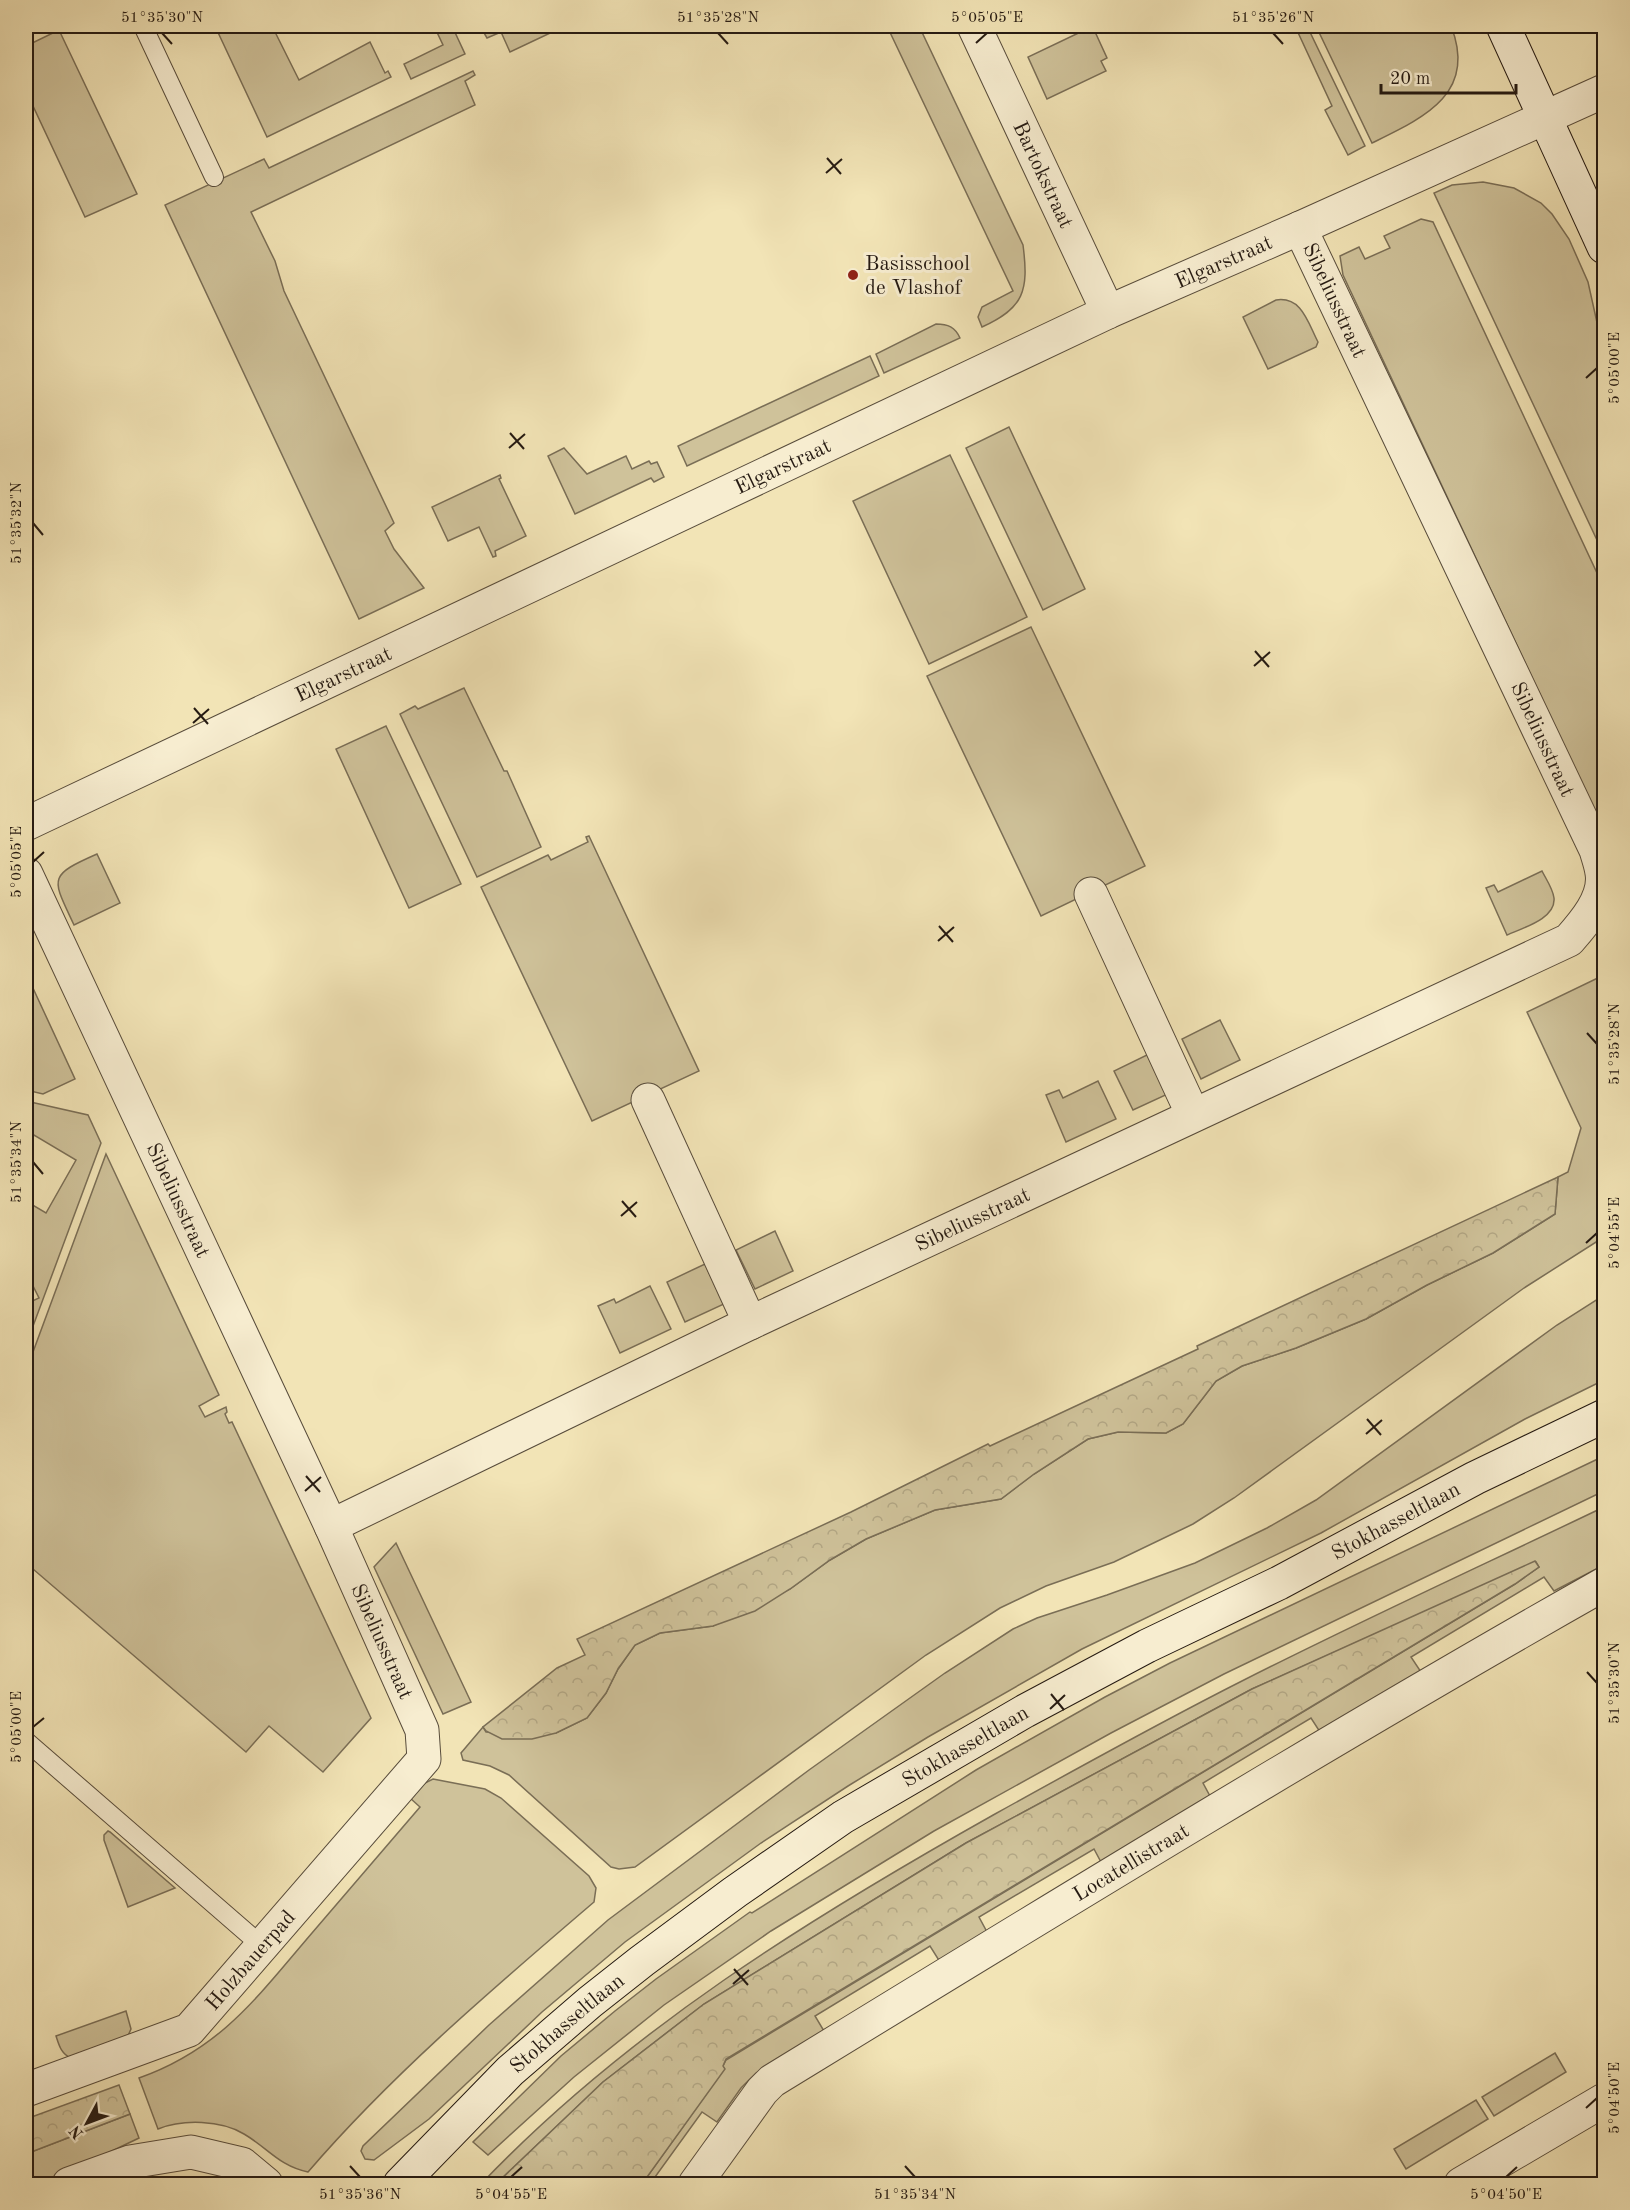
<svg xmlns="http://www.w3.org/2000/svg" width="1630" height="2210" font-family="'Old Standard TT',serif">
  <defs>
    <pattern id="forest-crowns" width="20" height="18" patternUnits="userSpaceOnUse" patternTransform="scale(1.5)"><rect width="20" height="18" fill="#cfc29a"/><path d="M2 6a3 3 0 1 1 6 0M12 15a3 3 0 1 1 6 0" fill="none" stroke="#b2a684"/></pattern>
  </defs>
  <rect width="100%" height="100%" fill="#f2e4b6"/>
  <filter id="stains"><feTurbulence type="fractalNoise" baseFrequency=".00333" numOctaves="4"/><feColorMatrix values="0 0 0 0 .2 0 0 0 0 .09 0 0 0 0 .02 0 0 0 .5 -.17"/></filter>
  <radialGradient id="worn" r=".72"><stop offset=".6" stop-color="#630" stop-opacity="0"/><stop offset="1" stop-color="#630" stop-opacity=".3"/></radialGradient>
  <g fill="#cfc29a" stroke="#7a6e56" stroke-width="1.5">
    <path d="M215,26H272L299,80L370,42L385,73L388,71L391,77L267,137Z"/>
    <path d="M434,26H452L465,54L411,79L404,64L443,45Z"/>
    <path d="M480,26H565L510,52L501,32L487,38Z"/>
    <path d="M887,26H919L1023,245C1029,291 1024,308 982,327L978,317L982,307L1013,291Z"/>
    <path d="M1295,26H1307L1365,146L1348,155L1325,110L1332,106Z"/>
    <path d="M1316,26H1451C1478,94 1423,118 1372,143Z"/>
    <path d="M1089,28L1096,34L1107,58L1101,61L1106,71L1047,99L1028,57Z"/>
    <path d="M59,30L137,194L85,217L26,91V46Z"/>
    <path d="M473,71L475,75L465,81L475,105L251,212L275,261L284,291L394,523L385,531L394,549L424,588L359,619L165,205L264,159L269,168Z"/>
    <path d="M1483,182L1514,188L1541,203L1552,214L1569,239L1588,282L1604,354V555L1434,193L1452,185Z"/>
    <path d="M1421,219L1433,222L1604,588V831L1343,275L1340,256L1359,247L1365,259L1390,248L1384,236Z"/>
    <path d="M1276,300C1302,296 1308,323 1318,342L1316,347L1268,369L1243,317Z"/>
    <path d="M936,324C948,324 955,327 960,338L884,373L876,354Z"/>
    <path d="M870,356L879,376L687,466L678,446Z"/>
    <path d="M1009,427L1085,589L1043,610L966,448Z"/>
    <path d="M564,448L587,474L626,456L632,469L649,461L651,464L657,462L664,477L654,482L651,478L575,514L548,456Z"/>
    <path d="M950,455L1027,617L929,664L853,501Z"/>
    <path d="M500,475L501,478L499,479L526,536L495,551L496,556L493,557L479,527L448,541L432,507Z"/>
    <path d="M1031,627L1145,866L1041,916L927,676Z"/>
    <path d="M464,688L504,771H507L541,847L477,877L400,714L415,706L418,709Z"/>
    <path d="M386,726L461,884L409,908L336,749Z"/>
    <path d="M589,836L699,1071L592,1121L481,887L548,855L551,860L588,842L586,837Z"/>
    <path d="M97,854L120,903L74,925C52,878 47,876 97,854Z"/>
    <path d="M1542,871C1546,879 1553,889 1554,898C1556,919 1522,928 1507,935L1486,888L1494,885L1498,892Z"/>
    <path d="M26,973L75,1079L43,1094L26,1090Z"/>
    <path d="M1604,975V1237L1524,1288L1234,1498L1193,1524L1114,1562L1046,1586L1000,1608L926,1655L635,1867L619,1869L611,1867L509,1775L490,1766L463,1760L461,1753L483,1727L486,1732L556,1733L587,1718L606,1693L618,1669L635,1645L660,1633L713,1626L790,1589L830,1560L866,1539L935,1510L1001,1499L1034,1474L1088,1439L1118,1432L1166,1433L1183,1424L1216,1381L1242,1366L1296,1348L1366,1319L1427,1285L1493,1253L1555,1214L1558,1177L1568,1172L1581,1128L1527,1012Z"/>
    <path d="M1220,1020L1240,1060L1201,1079L1182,1039Z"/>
    <path d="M1151,1053L1170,1093L1133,1110L1114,1071Z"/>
    <path d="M1098,1081L1116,1119L1066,1142L1046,1095L1059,1090L1063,1098Z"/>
    <path d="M26,1101L88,1115L101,1143L26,1345V1304L39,1298L26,1272V1201L46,1213L76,1160L34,1135L26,1150Z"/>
    <path d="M106,1154L219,1395L199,1406L205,1417L226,1407L227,1412L225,1414L229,1423L232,1422L371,1718L323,1772L269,1726L246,1752L26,1563V1371Z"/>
    <path d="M775,1231L793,1271L755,1289L736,1250Z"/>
    <path d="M705,1264L724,1304L685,1322L667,1282Z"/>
    <path d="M650,1286L671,1329L620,1353L598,1306L614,1299L616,1303Z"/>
    <path d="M1604,1295V1380L1525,1419L1321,1533L1082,1649L928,1737L848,1786L761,1843L625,1942L542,2012L429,2119L374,2160L365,2159L361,2151L363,2146L489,2025L608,1920L809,1770L945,1673L1013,1629L1037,1618L1107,1595L1195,1563L1267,1528L1316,1500L1557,1325Z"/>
    <path d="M1604,1456V1491L1224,1674L1111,1733L934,1831L771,1931L664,2005L574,2077L488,2155L473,2142L561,2056L615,2011L656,1979L750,1912L752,1913L976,1770L1105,1697L1170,1663Z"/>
    <path d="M1604,1507V1565L1554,1591L1544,1577L1411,1657L1421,1672L1320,1732L1311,1718L1203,1783L1211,1798L1102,1864L1094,1849L979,1917L987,1932L940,1962L930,1946L815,2016L824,2031L756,2073L741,2088L717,2122L702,2112L650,2184H642L724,2069L723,2066L726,2060L1515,1584L1539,1567L1536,1562L1252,1689L966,1843L704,2004L603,2082L496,2184H481C628,2030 810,1918 995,1814C1076,1769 1157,1724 1240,1682C1360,1621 1483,1565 1604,1507Z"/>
    <path d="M396,1543L471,1702L443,1714L374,1567Z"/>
    <path d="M433,1779L485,1789L501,1798L589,1876L596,1888L594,1902C496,1986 393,2073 308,2172C279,2166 268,2148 244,2134C221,2120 183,2119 158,2129L139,2078C221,2049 258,1996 312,1933C348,1891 384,1849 420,1807L410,1798L423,1784Z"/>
    <path d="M108,1831L110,1832L175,1888L128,1907L104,1840V1835Z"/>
    <path d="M126,2011L131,2029L127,2038L71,2058C61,2054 59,2045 56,2036Z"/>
    <path d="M1555,2053L1566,2072L1494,2116L1482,2097Z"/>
    <path d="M1476,2100L1488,2119L1406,2169L1394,2149Z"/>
    <path d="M130,2114L139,2138L43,2184H26V2154Z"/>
  </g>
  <g fill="url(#forest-crowns)" stroke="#7a6e56" stroke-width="1.5">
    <path d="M1558,1177L1555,1214L1493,1253L1427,1285L1366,1319L1296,1348L1242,1366L1216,1381L1183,1424L1166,1433L1118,1432L1088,1439L1034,1474L1001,1499L935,1510L866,1539L830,1560L790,1589L755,1611L713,1626L660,1633L635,1645L618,1669L606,1693L587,1718L556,1733L532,1739H502L486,1731L483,1727L557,1668L585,1655L577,1639L851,1512L988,1444L990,1446L1198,1349L1197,1346Z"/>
    <path d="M1535,1561L1539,1567L1515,1584L726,2059L723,2066L725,2069L642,2184H496L603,2082L704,2004L966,1843L1252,1689Z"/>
    <path d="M119,2085L130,2114L26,2154V2119Z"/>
  </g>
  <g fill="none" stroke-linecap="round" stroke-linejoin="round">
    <g stroke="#584c3b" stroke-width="20">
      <g id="lane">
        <path d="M143,26L214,177"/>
        <path d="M26,1741L262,1946"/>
      </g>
    </g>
    <g stroke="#584c3b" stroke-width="35">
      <g id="street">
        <path id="s1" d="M974,26L1108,312"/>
        <path id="s2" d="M26,824L1108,312L1300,228L1604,91"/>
        <path id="s3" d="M26,874L331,1526L422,1730L424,1759L189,2030L26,2090"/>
        <path d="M1091,894L1193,1115"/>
        <path d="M648,1100L750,1323"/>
        <path id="s4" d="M331,1526L750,1323L1569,940C1584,923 1606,898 1602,873C1601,865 1598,857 1596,850L1300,228"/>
        <path d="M69,2184L130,2162L191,2152L242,2164L266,2184"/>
        <path id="s5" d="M695,2184L762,2091L772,2081C1048,1912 1323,1743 1604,1584"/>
        <path d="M1461,2184L1604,2100"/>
      </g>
    </g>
    <g stroke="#251a12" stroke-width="35">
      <g id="secondary">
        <path d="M1503,26L1604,247"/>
        <path id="s6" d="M400,2184L510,2071L590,2002L642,1961L735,1892L843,1817L1025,1711L1147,1646L1279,1583L1475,1478L1604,1416"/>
      </g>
    </g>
    <use href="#lane" stroke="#f7edd0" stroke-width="18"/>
    <use href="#street" stroke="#f7edd0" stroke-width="33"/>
    <use href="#secondary" stroke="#f7edd0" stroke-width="33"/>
  </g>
  <path fill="none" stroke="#251a12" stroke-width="2" d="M162,33L172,44M718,33L728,44M1273,33L1283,44M976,43L987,33M827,158L841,174M826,173L842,159M1586,378L1597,368M510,433L524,449M509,448L525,434M33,523L43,535M1255,651L1269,667M1254,666L1270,652M194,708L208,724M193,723L209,709M33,862L44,852M939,926L953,942M938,941L954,927M1587,1033L1597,1044M33,1162L43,1174M622,1201L636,1217M621,1216L637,1202M1586,1243L1597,1233M1367,1419L1381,1435M1366,1434L1382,1420M306,1476L320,1492M305,1491L321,1477M1587,1672L1597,1683M1051,1694L1064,1710M1050,1709L1065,1695M33,1727L44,1718M734,1969L748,1985M733,1984L749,1970M1586,2108L1597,2098M350,2166L360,2177M905,2166L915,2177M511,2177L522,2167M1506,2177L1517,2167"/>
  <circle fill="#8f2418" stroke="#f7edd0" stroke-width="2" cx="853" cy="275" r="6"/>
  <g text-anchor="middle" stroke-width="6" stroke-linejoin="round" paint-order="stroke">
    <g font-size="21" fill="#251a12" stroke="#f7edd0">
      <text dy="7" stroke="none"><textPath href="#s1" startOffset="164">Bartokstraat</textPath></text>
      <text dy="7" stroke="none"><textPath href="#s2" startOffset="1323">Elgarstraat</textPath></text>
      <text transform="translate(1335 300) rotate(65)" y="7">Sibeliusstraat</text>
      <text dy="7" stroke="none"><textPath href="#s2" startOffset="837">Elgarstraat</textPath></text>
      <text dy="7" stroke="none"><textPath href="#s2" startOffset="351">Elgarstraat</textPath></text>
      <text transform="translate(1543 739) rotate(65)" y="7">Sibeliusstraat</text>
      <text dy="7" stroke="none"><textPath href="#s3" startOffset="360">Sibeliusstraat</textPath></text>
      <text dy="7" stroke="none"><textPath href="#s4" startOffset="711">Sibeliusstraat</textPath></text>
      <text dy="7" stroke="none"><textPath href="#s6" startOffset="1204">Stokhasseltlaan</textPath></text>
      <text dy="7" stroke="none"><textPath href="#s3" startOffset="846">Sibeliusstraat</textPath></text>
      <text dy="7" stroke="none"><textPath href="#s6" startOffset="718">Stokhasseltlaan</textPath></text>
      <text dy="7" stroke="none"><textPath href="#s5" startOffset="549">Locatellistraat</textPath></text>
      <text transform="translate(250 1960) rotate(-49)" y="7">Holzbauerpad</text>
      <text dy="7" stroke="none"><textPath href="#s6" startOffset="232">Stokhasseltlaan</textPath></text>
    </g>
    <g font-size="21" fill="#251a12" stroke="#f7edd0" text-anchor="start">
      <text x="865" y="270">Basisschool<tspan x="865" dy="24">de Vlashof</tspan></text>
    </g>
  </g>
  <rect width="1630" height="2210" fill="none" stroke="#f2e4b6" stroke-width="66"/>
  <g transform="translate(87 2123) rotate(229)" stroke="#f7edd0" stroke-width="4.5" paint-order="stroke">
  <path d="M0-4.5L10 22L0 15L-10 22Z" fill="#251a12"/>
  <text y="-9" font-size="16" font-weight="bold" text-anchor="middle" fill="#251a12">N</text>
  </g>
  <path d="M1381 84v9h135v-9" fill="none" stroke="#251a12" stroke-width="3"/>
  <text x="1390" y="84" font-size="18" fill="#251a12" stroke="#f7edd0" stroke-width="4.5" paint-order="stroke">20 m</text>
  <rect x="33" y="33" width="1564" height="2144" fill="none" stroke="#251a12" stroke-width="2"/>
  <g font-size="15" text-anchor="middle" fill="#251a12">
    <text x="162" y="22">51°35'30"N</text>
    <text x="718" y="22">51°35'28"N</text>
    <text x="987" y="22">5°05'05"E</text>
    <text x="1273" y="22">51°35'26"N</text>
    <text transform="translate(1614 368) rotate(-90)" y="5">5°05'00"E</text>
    <text transform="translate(16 523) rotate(-90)" y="5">51°35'32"N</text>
    <text transform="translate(16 862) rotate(-90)" y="5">5°05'05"E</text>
    <text transform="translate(1614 1044) rotate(-90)" y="5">51°35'28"N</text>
    <text transform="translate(16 1162) rotate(-90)" y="5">51°35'34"N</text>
    <text transform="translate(1614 1233) rotate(-90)" y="5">5°04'55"E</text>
    <text transform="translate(1614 1683) rotate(-90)" y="5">51°35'30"N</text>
    <text transform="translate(16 1727) rotate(-90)" y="5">5°05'00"E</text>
    <text transform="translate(1614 2098) rotate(-90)" y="5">5°04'50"E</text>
    <text x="360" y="2199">51°35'36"N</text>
    <text x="511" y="2199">5°04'55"E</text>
    <text x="915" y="2199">51°35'34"N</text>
    <text x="1506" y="2199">5°04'50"E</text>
  </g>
  <rect width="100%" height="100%" filter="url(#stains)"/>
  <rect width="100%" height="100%" fill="url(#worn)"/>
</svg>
